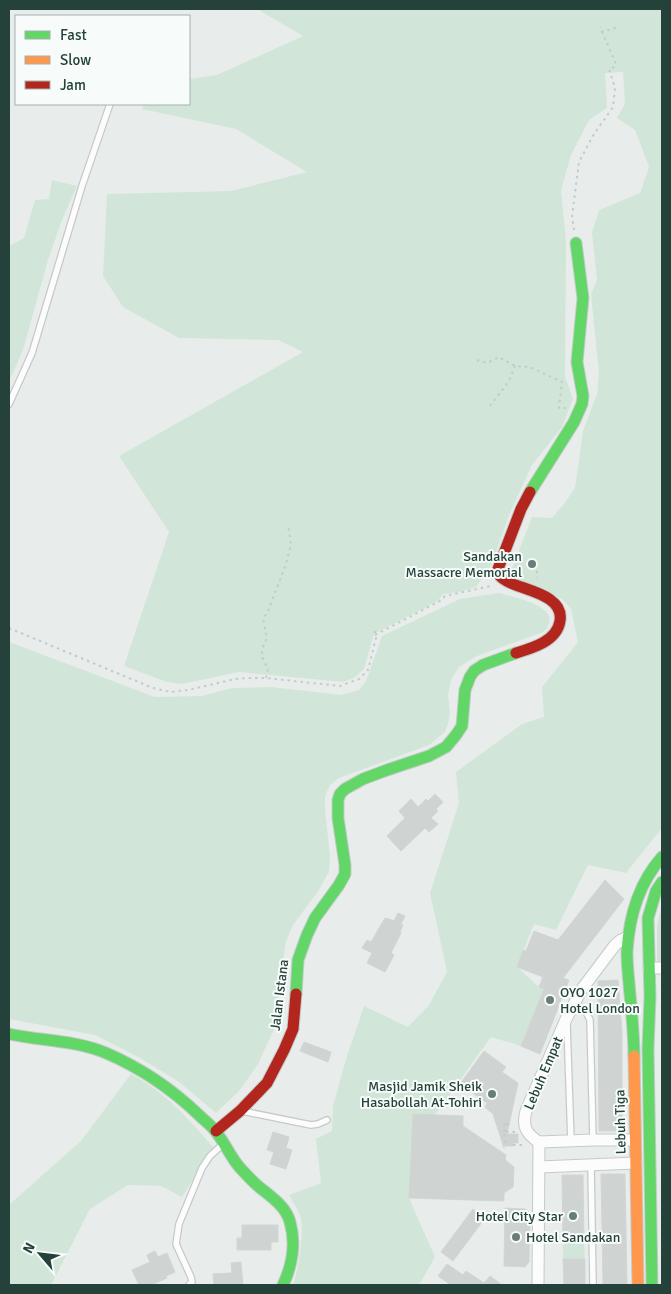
<svg xmlns="http://www.w3.org/2000/svg" width="671" height="1294" font-family="Signika,sans-serif">
  <rect width="100%" height="100%" fill="#e8edeb"/>
  <path fill="#d6dedb" d="M662,909V963H657V927L659,917Z"/>
  <g fill="#d1e6d8">
    <path d="M257,9H662V828L626,873L588,865L556,930L534,924L517,967L539,987L544,989L521,1046L491,1037L435,1115L413,1114L409,1198L435,1257L419,1285H293C298,1273 305,1228 300,1216C298,1209 293,1202 289,1195L321,1183L316,1139L332,1131L333,1106L346,1059L364,1006L408,1027L429,1005L447,972L430,893L459,803L456,772L522,724L544,717L542,687L578,642L571,609L562,599L514,577L511,571L532,517L552,518L564,504L575,488L583,431L597,394L599,374L591,294L597,280L592,233L599,210L640,193L649,167L635,130L617,118L625,104L623,72L605,73L607,108L589,120L571,155L561,190L566,241L565,376L573,399L562,427L532,465L509,515L492,564L476,587L460,592L443,594L438,601L374,634L364,669L354,678L343,682L239,672L182,684L167,682L124,666L169,532L119,456L303,352L278,340L179,338L123,307L103,276L107,194L231,191L307,172L236,129L142,109L144,104H189V79L217,75L303,36Z"/>
    <path d="M52,180L77,186L62,220L48,260L23,350L9,381V246L24,238L35,200L49,199Z"/>
    <path d="M499,593C512,597 559,605 548,626C547,629 545,630 543,632L477,656L459,667L451,680L448,695L450,714L448,724L445,732L429,745L339,778L330,785L325,796V809L330,856L329,871L319,890L293,925L286,941L283,962L276,1025L258,1064L240,1090L216,1113L179,1082L140,1058L95,1035L9,1019V642L155,697L202,696L232,688L271,687L341,695L359,690L366,681L382,636L460,599Z"/>
    <path d="M131,1074C165,1092 188,1118 213,1147L182,1197L161,1186L128,1185L90,1209L51,1285H9V1205L81,1141Z"/>
    <path d="M563,1243H584L585,1259H563Z"/>
  </g>
  <g fill="#cfd4d2" stroke="#d1d6d4">
    <path d="M435,794L443,802L436,809L438,811L431,818L438,824L429,832L425,828L401,851L387,836L405,818L399,811L411,799L418,807L426,799L428,801Z"/>
    <path d="M605,880L624,899L563,978L569,980L540,1054L521,1046L544,989L539,987L543,977L517,967L523,950L526,951L534,931L558,940Z"/>
    <path d="M398,913L405,916L401,924L403,925L400,932L401,933L391,953L394,955L385,972L367,963L372,953L362,948L367,940L371,942L385,918L387,919V918L394,921Z"/>
    <path d="M618,980L622,1033V1131H599L598,981Z"/>
    <path d="M304,1042L331,1052L328,1062L300,1051Z"/>
    <path d="M484,1051L506,1067L502,1072L518,1083L507,1134H518V1143H513V1146H504V1148L493,1114L485,1107L487,1103L460,1084Z"/>
    <path d="M413,1114L463,1116V1126L506,1155L505,1160L514,1167L513,1187L504,1193V1201L409,1198Z"/>
    <path d="M273,1132L289,1137L286,1148L292,1150L286,1169L270,1164L274,1152L267,1150Z"/>
    <path d="M601,1174H625L627,1285H603Z"/>
    <path d="M562,1175H583L584,1243H563Z"/>
    <path d="M505,1208L525,1209L530,1213L529,1262L525,1267L504,1266Z"/>
    <path d="M473,1209L485,1218L453,1261L441,1252Z"/>
    <path d="M242,1225H278V1242H271V1250H237V1238H242Z"/>
    <path d="M155,1251L158,1257L167,1253L175,1272L166,1276L167,1278L151,1285H139L132,1270L150,1262L147,1255Z"/>
    <path d="M563,1259H585V1285H564Z"/>
    <path d="M241,1262L243,1285H214L213,1274L232,1273L231,1263Z"/>
    <path d="M447,1264L463,1275L466,1271L484,1283L490,1276L502,1285H451L438,1276Z"/>
  </g>
  <g fill="none" stroke-linecap="round" stroke-linejoin="round">
    <g stroke="#c5cac8" stroke-width="8">
      <g id="lane">
        <path d="M9,404L32,353L82,186L110,104"/>
        <path d="M575,1003L586,1012L590,1020L593,1140"/>
        <path d="M567,1024L571,1142"/>
        <path d="M242,1111L311,1125L318,1124L327,1120"/>
        <path d="M591,1165L593,1285"/>
        <path d="M189,1285L192,1282L191,1277L176,1244L179,1224L202,1168L210,1156L223,1144"/>
      </g>
    </g>
    <g stroke="#c5cac8" stroke-width="13">
      <g id="street">
        <path d="M649,968H662"/>
        <path d="M539,1142C526,1134 522,1126 526,1111L567,1017L582,989L615,945L621,940L628,937"/>
        <path d="M539,1142L593,1140H635"/>
        <path d="M539,1167L636,1163"/>
        <path d="M538,1285L539,1142"/>
      </g>
    </g>
    <g stroke="#c3cbc8" stroke-width="13">
      <g id="fast">
        <path d="M530,492L574,422L582,404L583,396L577,362L583,298L576,243"/>
        <path d="M296,994L298,960L307,935L315,918L339,885L345,874V865L338,818V800L340,794L345,789L363,779L387,770L429,756L446,747L456,735L462,726L465,690L470,677L474,671L483,665L516,653"/>
        <path d="M9,1034C41,1041 75,1040 106,1053C141,1068 172,1089 200,1116C205,1121 212,1126 216,1132C226,1144 231,1159 242,1170C247,1175 252,1181 258,1186C270,1196 286,1206 290,1222C296,1243 292,1266 283,1285"/>
        <path d="M634,1056C634,1032 631,1007 629,983C628,973 627,962 627,952C629,917 638,884 662,857"/>
        <path d="M652,1285L648,1049L650,997L648,918L656,891L662,882"/>
      </g>
    </g>
    <g stroke="#c3cbc8" stroke-width="13">
      <path id="slow" d="M634,1056L638,1285"/>
    </g>
    <g stroke="#c3cbc8" stroke-width="13">
      <g id="jam">
        <path d="M516,653C533,648 557,641 560,621C564,597 530,591 513,584C509,582 503,580 500,576C498,574 499,572 498,569L521,509L530,492"/>
        <path d="M216,1131L240,1111L267,1083L284,1050L293,1029L296,994"/>
      </g>
    </g>
    <g stroke="#c3ccca" stroke-width="2" stroke-dasharray="2.5 4" stroke-linecap="butt">
      <path d="M601,32L619,27"/>
      <path d="M574,230L572,216L579,162L594,134L613,107L615,88L609,69L614,67L616,64L600,27"/>
      <path d="M477,360L487,363L499,357L515,366L530,367L562,382L559,408H566"/>
      <path d="M490,406L509,381L515,366"/>
      <path d="M537,571L536,577L537,578"/>
      <path d="M9,628L153,688L171,692L188,690L235,679L248,678H266L340,686L359,679L368,670L376,638L375,630"/>
      <path d="M375,635L440,601L445,596L491,586"/>
      <path d="M266,678L268,669L262,657V649L267,638L263,619L268,611L286,564L291,544L288,525"/>
      <path d="M504,1132L505,1121"/>
      <path d="M506,1132H516"/>
      <path d="M505,1143L504,1132H506L508,1122"/>
      <path d="M513,1145H526"/>
    </g>
    <use href="#lane" stroke="#fcfcfc" stroke-width="5.5"/>
    <use href="#street" stroke="#fcfcfc" stroke-width="11"/>
    <use href="#fast" stroke="#63d668" stroke-width="11"/>
    <use href="#slow" stroke="#ff974d" stroke-width="11"/>
    <use href="#jam" stroke="#b3261e" stroke-width="11"/>
  </g>
  <g fill="#697e78" stroke="#f7fbf9" stroke-width="2">
    <circle cx="532" cy="564" r="5"/>
    <circle cx="550" cy="1000" r="5"/>
    <circle cx="492" cy="1094" r="5"/>
    <circle cx="573" cy="1216" r="5"/>
    <circle cx="516" cy="1237" r="5"/>
  </g>
  <g text-anchor="middle" stroke-width="4" stroke-linejoin="round" paint-order="stroke">
    <g font-size="14" fill="#24423a" stroke="#f7fbf9" text-anchor="end">
      <text x="522" y="561">Sandakan<tspan x="522" dy="16">Massacre Memorial</tspan></text>
      <text x="560" y="997" text-anchor="start">OYO 1027<tspan x="560" dy="16">Hotel London</tspan></text>
      <text x="482" y="1091">Masjid Jamik Sheik<tspan x="482" dy="16">Hasabollah At-Tohiri</tspan></text>
      <text x="563" y="1221">Hotel City Star</text>
      <text x="526" y="1242" text-anchor="start">Hotel Sandakan</text>
    </g>
    <g font-size="14" fill="#24423a" stroke="#f7fbf9">
      <text transform="translate(279 995) rotate(-83)" y="5">Jalan Istana</text>
      <text transform="translate(543 1073) rotate(-67)" y="5">Lebuh Empat</text>
      <text transform="translate(620 1122) rotate(-91)" y="5">Lebuh Tiga</text>
    </g>
  </g>
  <rect width="671" height="1294" fill="none" stroke="#24423a" stroke-width="20"/>
  <rect x="15" y="15" width="175" height="90" fill="#f7fbf9" stroke="#a3b1ad"/>
  <rect x="25" y="31" width="25" height="8" fill="#63d668" stroke="#a3b1ad"/>
  <text x="60" y="40" font-size="15" fill="#24423a">Fast</text>
  <rect x="25" y="56" width="25" height="8" fill="#ff974d" stroke="#a3b1ad"/>
  <text x="60" y="65" font-size="15" fill="#24423a">Slow</text>
  <rect x="25" y="81" width="25" height="8" fill="#b3261e" stroke="#a3b1ad"/>
  <text x="60" y="90" font-size="15" fill="#24423a">Jam</text>
  <g transform="translate(40 1254) rotate(298)" stroke="#f7fbf9" stroke-width="4" paint-order="stroke">
  <path d="M0-4L9 19L0 12L-9 19Z" fill="#24423a"/>
  <text y="-8" font-size="14" font-weight="bold" text-anchor="middle" fill="#24423a">N</text>
  </g>
</svg>
